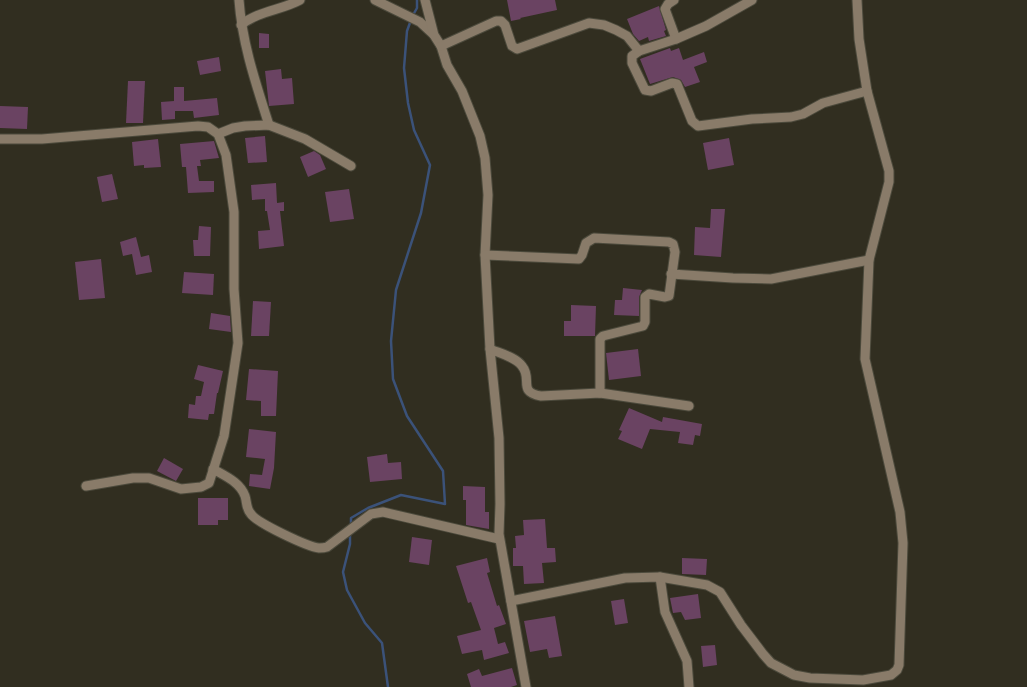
<svg xmlns="http://www.w3.org/2000/svg" width="1027" height="687" font-family="Manrope,sans-serif">
  <rect width="100%" height="100%" fill="#312e20"/>
  <g fill="none" stroke-linecap="round" stroke-linejoin="round">
    <g stroke="#3b5279" stroke-width="2.5">
      <path d="M413,15L417,8V0"/>
      <path d="M351,525V518L368,508L401,495L445,504L443,471L407,416L393,379L391,341L396,290L421,213L430,165L414,130L408,103L404,68L407,31L411,20"/>
      <path d="M350,533V544L343,572L347,590L365,623L382,643L388,687"/>
    </g>
  </g>
  <g fill="#6a4362">
    <path d="M507,0H555L557,10L520,18L521,19L511,21Z"/>
    <path d="M659,6L666,30L664,31L666,36L649,41L648,37L639,41L633,34L627,19Z"/>
    <path d="M259,33L269,34V48H259Z"/>
    <path d="M670,48L671,51L679,48L683,60L704,52L707,62L694,67L700,82L685,87L681,80L673,77L650,84L640,59Z"/>
    <path d="M219,57L221,71L200,75L197,61Z"/>
    <path d="M281,69L282,79L292,78L294,104L269,106L265,71Z"/>
    <path d="M128,81H145L143,123H126Z"/>
    <path d="M174,87H184V101L217,98L219,115L194,118L193,111H175V119L162,120L161,102L174,101Z"/>
    <path d="M0,106L28,107L27,129L0,128Z"/>
    <path d="M265,136L267,162L248,163L245,138Z"/>
    <path d="M729,138L734,165L708,170L703,143Z"/>
    <path d="M158,139L161,167L144,168V165L134,166L132,142Z"/>
    <path d="M214,141L219,158L200,160L201,166H197L199,181H214V192L188,193L186,167H182L180,144Z"/>
    <path d="M314,151L320,155L326,169L308,177L300,157Z"/>
    <path d="M112,174L118,199L102,202L97,177Z"/>
    <path d="M276,183L277,203L284,202V211H280L284,246L259,249L258,231L270,230L267,211H265V199L252,200L251,185Z"/>
    <path d="M349,189L354,219L330,222L325,192Z"/>
    <path d="M711,209H725L721,257L694,255L695,227L710,228Z"/>
    <path d="M199,226L211,227L210,256H194L193,240H198Z"/>
    <path d="M136,237L141,257L149,255L152,272L136,275L132,254L123,256L120,242Z"/>
    <path d="M101,259L105,298L79,300L75,262Z"/>
    <path d="M184,272L214,274L213,295L182,293Z"/>
    <path d="M623,288L642,290L639,297V316L614,315L615,300H622Z"/>
    <path d="M253,301L271,302L269,336H251Z"/>
    <path d="M571,305L596,306L595,336H564V321H571Z"/>
    <path d="M211,313L230,316L231,332L209,329Z"/>
    <path d="M638,349L641,376L609,380L606,353Z"/>
    <path d="M198,365L223,371L218,393H217L214,414H209L208,420L188,418L189,404L195,405L196,396H201L204,382L194,379Z"/>
    <path d="M249,369L278,371L276,416H261V401L246,400Z"/>
    <path d="M629,408L662,422L663,417L702,424L700,436L695,435L693,445L678,443L680,432L650,429L642,449L618,439L622,431L619,430Z"/>
    <path d="M249,429L276,432L274,468L270,489L249,486L250,474L262,475L265,459L246,457Z"/>
    <path d="M387,454L388,463L401,462L402,479L370,482L367,457Z"/>
    <path d="M164,458L183,469L176,481L157,471Z"/>
    <path d="M463,486L485,487V512H489V529L466,525V500H463Z"/>
    <path d="M198,498H228V520H218V525H198Z"/>
    <path d="M545,519L547,548H555L556,562L542,563L544,583L524,584L523,566H513V548H516L515,536L524,535L523,520Z"/>
    <path d="M412,537L432,540L429,565L409,562Z"/>
    <path d="M487,558L490,572L487,573L497,606L499,605L506,624L494,628L498,644L505,642L509,653L484,660L482,650L462,654L457,636L481,630L471,602L468,603L456,566Z"/>
    <path d="M682,558L707,559L706,575L682,574Z"/>
    <path d="M698,594L701,618L685,620L681,612L673,613L670,598Z"/>
    <path d="M624,599L628,623L615,625L611,601Z"/>
    <path d="M555,616L562,656L549,658L547,649L530,652L524,621Z"/>
    <path d="M715,645L717,665L703,667L701,646Z"/>
    <path d="M512,668L517,685L511,687H471L467,674L479,669L482,676Z"/>
  </g>
  <g fill="none" stroke-linecap="round" stroke-linejoin="round">
    <g stroke="#4c4a3c" stroke-width="11">
      <g id="minor">
        <path d="M239,0C242,43 256,84 269,125"/>
        <path d="M375,0L420,22L433,34"/>
        <path d="M425,0L434,35L441,46L447,65L462,91L480,136L485,158L488,195L485,255L490,349L499,438L500,504L499,534L526,687"/>
        <path d="M674,0L668,4L665,9L676,39"/>
        <path d="M241,25C258,11 282,10 300,0"/>
        <path d="M441,46L496,21H501L505,25L512,46L517,49L589,23L604,25L616,30L627,36L639,51L676,39L706,26L752,0"/>
        <path d="M639,51L632,56V63L645,90L651,91L672,83L677,84L692,121L698,126L752,119L791,117L803,114L823,103L867,91"/>
        <path d="M218,134L233,128L245,126L269,125L305,139L351,166"/>
        <path d="M0,139H42L198,126L208,127L218,134L226,155L234,212V289L238,343L224,436L209,483L201,487L181,489L149,478H133L86,486"/>
        <path d="M485,255L579,259L582,255L586,243L594,238L669,242L673,244L675,252L669,296L665,297L649,294L645,297V322L643,326L603,336L600,339V393"/>
        <path d="M671,274L733,278L771,279L869,260"/>
        <path d="M490,349C499,353 516,357 522,366C533,379 517,392 541,396L600,393L689,406"/>
        <path d="M213,469C225,476 240,482 245,496C247,502 246,509 251,514C257,523 308,547 319,548C322,548 324,548 327,547L371,514L383,512L499,539"/>
        <path d="M660,577L665,612L687,661L689,687"/>
        <path d="M511,601L625,578L660,577L707,585L720,592L741,625L763,654L771,663L794,675L810,678L863,680L891,675L897,670L899,665L903,543L900,512L865,359L869,260L889,182V171L867,91L859,39L857,0"/>
      </g>
    </g>
    <use href="#minor" stroke="#897b69" stroke-width="9"/>
  </g>
</svg>
